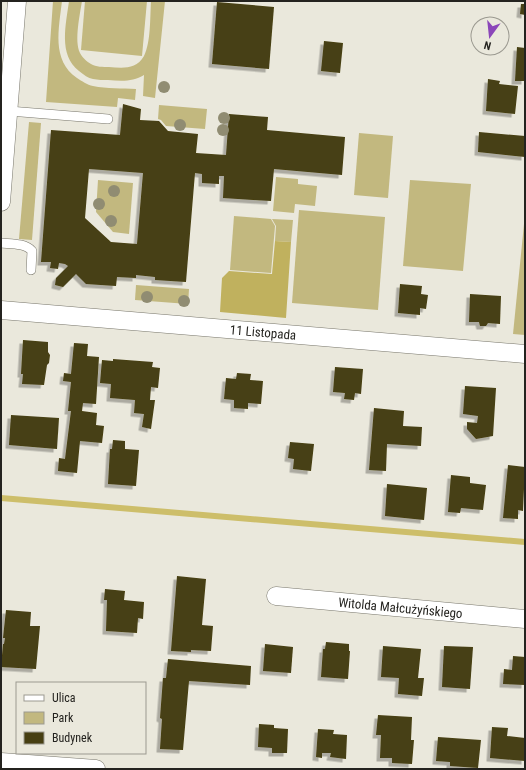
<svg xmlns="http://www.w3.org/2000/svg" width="526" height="770" font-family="'Roboto Condensed',sans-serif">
  <defs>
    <filter id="shadow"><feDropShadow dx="-3.5" dy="3.5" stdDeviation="0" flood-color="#0004"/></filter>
  </defs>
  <rect width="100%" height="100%" fill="#eae8dc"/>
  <g fill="#c2b87f">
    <path d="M53,1H62C59,28 51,60 77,78C82,81 87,85 93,86C107,89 122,88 136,89L135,100L118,98L117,107L46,102Z"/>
    <path d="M69,1H82C80,14 74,41 80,53C82,57 87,62 91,64C96,67 103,67 109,67C122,68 136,70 144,56C151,42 150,17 151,1H165L155,98L143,96L144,75C133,82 121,81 108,80C103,80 98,80 93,79C88,78 84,75 79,71C58,55 66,24 69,1Z"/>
    <path d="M85,1H147L142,56L81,50Z"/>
    <path d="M159,105L207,109L205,129L166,126L161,120L158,119Z"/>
    <path d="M29,122L41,123L32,240L19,239Z"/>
    <path d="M359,133L393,136L388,198L354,195Z"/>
    <path d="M276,177L298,179V184L317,186L315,206L295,204L294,213L273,211Z"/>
    <path d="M98,180L133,183L129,234L113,232L96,212Z"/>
    <path d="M410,180L471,184L463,271L403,266Z"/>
    <path d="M299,210L385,217L378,310L292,303Z"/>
    <path d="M525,214V335L513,334Z"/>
    <path d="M234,216L271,219L275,226L271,273L230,270Z"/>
    <path d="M272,219L293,220L291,242L275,241L276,226Z"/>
    <path d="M136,285L189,289L188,304L135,300Z"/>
  </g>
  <path fill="#c0b15e" d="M275,241L291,242L286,318L220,312L222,278L229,271L272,274Z"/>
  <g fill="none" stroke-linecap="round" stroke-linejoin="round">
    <path stroke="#cdbe6a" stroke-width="6" d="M1,498L525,542"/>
  </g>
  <g fill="#473f12" fill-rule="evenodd" filter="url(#shadow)">
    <path d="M217,2L274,7L269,69L212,64Z"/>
    <path d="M521,4H525V15L520,14Z"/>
    <path d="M324,41L343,43L340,73L321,71Z"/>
    <path d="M517,47L525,48V81H515Z"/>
    <path d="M488,79L500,81L499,84L518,86L515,114L486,111Z"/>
    <path d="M123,104L141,109L140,120L159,121L168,131L198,134L196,153L226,155L229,114L268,117L267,130L345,137L342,175L274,169L271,201L223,198L224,176H219V184L202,183V174L195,173L186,282L155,280V277L136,275V278L117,277L116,286L86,284L76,274L63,287L55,285L56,278L68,266L65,264L59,263L58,269L50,268L51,262H41L51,130L120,135ZM89,169L143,173L137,244L111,242L85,218Z"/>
    <path d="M479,132L525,136V157L478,152Z"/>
    <path d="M400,284L422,286L421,294L428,295L426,309L420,308V315L398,313Z"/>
    <path d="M470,294L501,296L500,324L488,323L486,326H480L479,322H469Z"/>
    <path d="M23,340L48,342V352L50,355L49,363L47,365L44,385L22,384L23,374H21Z"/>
    <path d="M74,343L88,344L87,356L99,357L96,404L83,403L82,411L97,413L96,425L104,426L102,443L80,441L77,473L58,471L59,458L65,459L71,411H68L71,382L63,381L64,373L71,374Z"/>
    <path d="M113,359L153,362L152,367L160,368L158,388L151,387L150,400H155L151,429L142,427L144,414L134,413L135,400L110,398L111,384L100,383L102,360L113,361Z"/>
    <path d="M335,367L363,369L361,394L355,393L354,400L344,399L345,393L333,392Z"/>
    <path d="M237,373L251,374L250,380L263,381L261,404L248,403V409L234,408V400L224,399L226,378L236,379Z"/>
    <path d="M465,386L496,388L493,436L476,439L467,429V422L477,423L478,416L463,414Z"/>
    <path d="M374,408L404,411L403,426L422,427L421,446L387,444L386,471L369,470Z"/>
    <path d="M11,415L59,418L57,449L9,445Z"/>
    <path d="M113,440L125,441V449L139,450L136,486L108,484L110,449H112Z"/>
    <path d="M290,442L314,444L311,471L293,469L294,459L288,458Z"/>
    <path d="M508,465L525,467L523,511L518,510V519L503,518Z"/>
    <path d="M451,475L470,477V483L486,485L483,510L461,508L460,513L448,512Z"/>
    <path d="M387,484L427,488L424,520L385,516Z"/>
    <path d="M177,576L206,579L202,625L213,626L211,651L191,650V652L171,651Z"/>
    <path d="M105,589L125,591L124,600L144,602L143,619L138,618L137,633L106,631L107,600H104Z"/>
    <path d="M6,610L31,612L30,626H40L36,669L1,667L3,644H4L5,638H3Z"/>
    <path d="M326,642L349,644V651H350L348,679L321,677L323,649H325Z"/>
    <path d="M265,644L293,647L291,673L263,671Z"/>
    <path d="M383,646L421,649L418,678H424L422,696L398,694L399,678L381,677Z"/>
    <path d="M444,646L473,647L470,689L442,687Z"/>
    <path d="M513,656L525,657V685L503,684L504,669L512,670Z"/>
    <path d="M168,659L251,666L250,685L189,681L183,750L160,749L162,719L160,718L163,678H166Z"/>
    <path d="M378,715L412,717L411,740H414L412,764L392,763V758H380L381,735H376Z"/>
    <path d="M259,724L274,725V728L288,729L287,753H272V748L258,747Z"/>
    <path d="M492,727L508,728L507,736L525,738V761L490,758Z"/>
    <path d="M318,729L334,730L333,734L347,735L346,759L330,757L331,753H322V758L316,757Z"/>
    <path d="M438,737L481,740L478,768L450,766V762L436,761Z"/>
  </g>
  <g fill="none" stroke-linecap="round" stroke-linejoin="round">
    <g stroke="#78766b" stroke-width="10">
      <g id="service">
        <path d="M9,111L108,119"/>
        <path d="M1,243C11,244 25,243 32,251L31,270"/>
      </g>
    </g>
    <g stroke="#78766b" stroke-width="19">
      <g id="minor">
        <path d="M1,202L17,1"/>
        <path id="s1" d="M1,310L525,354"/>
        <path id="s2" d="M276,596L525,619"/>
        <path d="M1,762L96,769"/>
      </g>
    </g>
    <use href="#service" stroke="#fff" stroke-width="9"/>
    <use href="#minor" stroke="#fff" stroke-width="18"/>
  </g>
  <g fill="#908c72">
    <circle cx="164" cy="87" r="6"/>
    <circle cx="224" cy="118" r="6"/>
    <circle cx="180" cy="125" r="6"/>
    <circle cx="223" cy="130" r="6"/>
    <circle cx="114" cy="191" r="6"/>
    <circle cx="99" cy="204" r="6"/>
    <circle cx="111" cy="221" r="6"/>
    <circle cx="147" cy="297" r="6"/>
    <circle cx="184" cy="301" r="6"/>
  </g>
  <g text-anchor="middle" stroke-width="4" stroke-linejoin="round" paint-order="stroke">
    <g font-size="13" fill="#24231f" stroke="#eae8dc">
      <text dy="5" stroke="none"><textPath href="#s1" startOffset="263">11 Listopada</textPath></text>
      <text dy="5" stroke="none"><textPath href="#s2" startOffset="125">Witolda Małcużyńskiego</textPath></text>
    </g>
  </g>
  <rect width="526" height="770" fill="none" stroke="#24231f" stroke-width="4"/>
  <rect x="16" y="682" width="130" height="72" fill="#eae8dc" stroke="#9b9990"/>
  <rect x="24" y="695" width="20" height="6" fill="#ffffff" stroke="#9b9990"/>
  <text x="52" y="702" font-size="12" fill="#24231f">Ulica</text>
  <rect x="24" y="712" width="20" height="12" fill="#c2b87f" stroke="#9b9990"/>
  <text x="52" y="722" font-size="12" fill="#24231f">Park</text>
  <rect x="24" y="732" width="20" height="12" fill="#473f12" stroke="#9b9990"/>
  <text x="52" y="742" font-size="12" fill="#24231f">Budynek</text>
  <g transform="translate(490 36) rotate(195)"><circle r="19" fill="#eae8dc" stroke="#9b9990"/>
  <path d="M0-3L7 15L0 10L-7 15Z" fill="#8b46b9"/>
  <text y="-6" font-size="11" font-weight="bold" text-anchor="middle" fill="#24231f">N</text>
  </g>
</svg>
